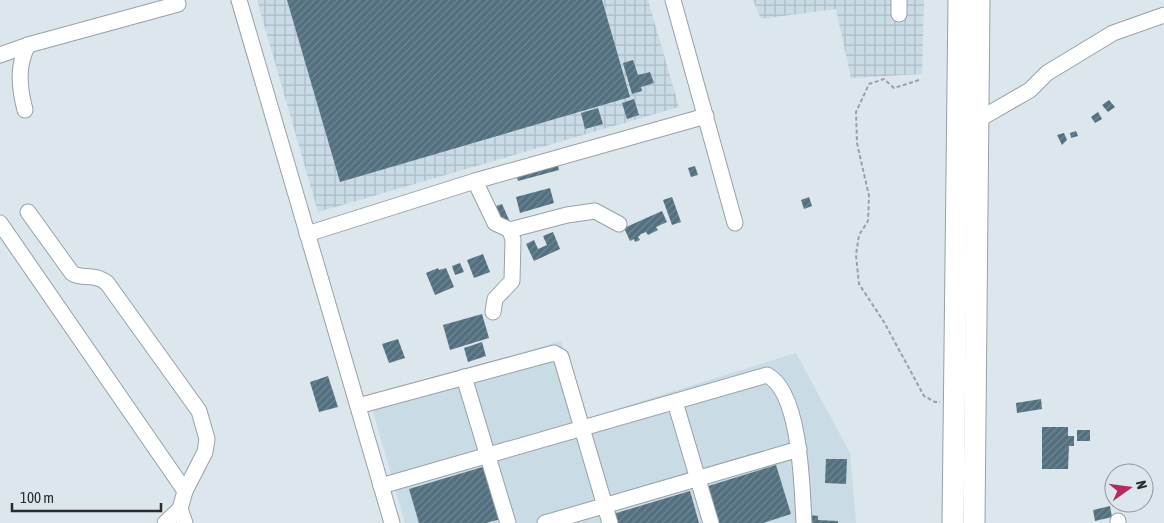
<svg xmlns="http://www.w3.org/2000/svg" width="1164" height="523" font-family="'Asap Condensed',sans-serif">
  <defs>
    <pattern id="industrial-grid" width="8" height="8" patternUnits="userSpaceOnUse" patternTransform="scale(1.25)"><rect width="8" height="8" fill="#c9dbe5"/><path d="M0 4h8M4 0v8" fill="none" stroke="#adbcc5"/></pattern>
    <pattern id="building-hatch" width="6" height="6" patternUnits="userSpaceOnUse" patternTransform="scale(1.25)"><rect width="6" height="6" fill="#527080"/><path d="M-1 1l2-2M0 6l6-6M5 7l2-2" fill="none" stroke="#728893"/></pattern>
  </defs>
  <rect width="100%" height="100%" fill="#dbe6ed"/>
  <path fill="#c9dbe5" d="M561,341L584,419L796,353L850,453L856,523H405L369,397Z"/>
  <g fill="url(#industrial-grid)">
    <path d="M257,0H648L679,107L318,212Z"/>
    <path d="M753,0H924L922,74L851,78L836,9L761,19Z"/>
  </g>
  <g fill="url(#building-hatch)">
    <path d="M287,0H602L630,97L340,182Z"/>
    <path d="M633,60L638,75L650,72L654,83L641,87L642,91L632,94L623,63Z"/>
    <path d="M634,99L639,115L627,119L622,103Z"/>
    <path d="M1109,100L1115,107L1108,112L1102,105Z"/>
    <path d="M598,108L603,124L585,129L581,113Z"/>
    <path d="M1098,112L1102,119L1095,123L1091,117Z"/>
    <path d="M1076,131L1078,136L1071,138L1070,133Z"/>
    <path d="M1064,133L1067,140L1062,145L1057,135Z"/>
    <path d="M557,161L559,170L518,181L515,172Z"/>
    <path d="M695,166L698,175L691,177L688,168Z"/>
    <path d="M550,188L554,203L520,213L516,197Z"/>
    <path d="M672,197L681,222L672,225L663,200Z"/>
    <path d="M809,197L812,206L804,209L801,200Z"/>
    <path d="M502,204L510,222L504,224L496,206Z"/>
    <path d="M662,211L667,222L656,227L658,230L648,235L646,232L641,234L638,237L640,240L635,242L634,239L630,241L624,228Z"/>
    <path d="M553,232L560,249L534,261L526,244L534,240L538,249L547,245L543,236Z"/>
    <path d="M483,254L490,272L474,278L467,260Z"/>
    <path d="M460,263L464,272L455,275L452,266Z"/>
    <path d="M438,268L439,270L446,268L454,287L435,295L426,273Z"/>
    <path d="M482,314L489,338L450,350L443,325Z"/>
    <path d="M398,339L405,358L389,363L382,344Z"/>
    <path d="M482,342L486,356L468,362L464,348Z"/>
    <path d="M328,376L338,407L319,412L310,382Z"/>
    <path d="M1041,399L1042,409L1017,413L1016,403Z"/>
    <path d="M1042,427H1068V436H1074V446H1069L1068,469H1042Z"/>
    <rect x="1077" y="430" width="13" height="11"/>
    <path d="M826,459H847L846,484L825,483Z"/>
    <path d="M776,465L791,514L763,523H716L705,487Z"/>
    <path d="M486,466L501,519L486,523H419L409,489Z"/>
    <path d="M690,491L699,523H615L613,514Z"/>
    <path d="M1110,506L1112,517L1095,521L1093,510Z"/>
    <path d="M810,515L818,516V520L838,521V523H810Z"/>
  </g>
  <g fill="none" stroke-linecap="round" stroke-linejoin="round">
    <g stroke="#97a1a7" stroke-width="17">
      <g id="minor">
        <path d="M239,0L392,523"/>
        <path d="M673,0L735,223"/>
        <path d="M899,0V14"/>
        <path d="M0,55L28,45L178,4"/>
        <path d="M25,110C19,87 17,65 28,45"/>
        <path d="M978,120L1030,90L1047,73L1113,33L1164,15"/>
        <path d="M475,181L495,223L510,230L567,215L595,211L619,224"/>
        <path d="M28,212L72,273C81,280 93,272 107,283L199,411L207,439L205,452L185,491L180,509"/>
        <path d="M0,223L185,491"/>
        <path d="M307,234L475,181L706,116"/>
        <path d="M493,312L495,299L512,281L513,240L510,230"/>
        <path d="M464,377L508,523"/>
        <path d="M675,402L711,523"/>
        <path d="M358,406L554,353L561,357L610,523"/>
        <path d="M381,486L767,375C801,392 802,488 804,523"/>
        <path d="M1118,521V523"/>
        <path d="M165,523L180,509L185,523"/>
        <path d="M545,523L799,449"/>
      </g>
    </g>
    <g stroke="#97a1a7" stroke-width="23">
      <g id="highway">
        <path d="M953,523L959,0"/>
        <path d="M974,523L979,0"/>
      </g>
    </g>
    <path stroke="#99a1a6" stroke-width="2" stroke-dasharray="4 2.5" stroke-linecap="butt" d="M919,80L894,88L884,79L869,84L856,112L857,143L869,196L868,221L859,235L856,255L859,284L884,322L924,396L935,402H940"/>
    <use href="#minor" stroke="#fff" stroke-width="15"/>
    <use href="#highway" stroke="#fff" stroke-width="21"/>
  </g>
  <g transform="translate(1129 488) rotate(76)"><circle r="24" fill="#dbe6ed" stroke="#939ca1"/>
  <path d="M0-4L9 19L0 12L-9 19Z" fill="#b7295b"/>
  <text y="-8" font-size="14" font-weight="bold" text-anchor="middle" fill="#282c2e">N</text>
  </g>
  <path d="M12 503v8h149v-8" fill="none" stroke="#282c2e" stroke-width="2.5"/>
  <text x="20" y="503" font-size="15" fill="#282c2e" stroke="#dbe6ed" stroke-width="4" paint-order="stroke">100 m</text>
</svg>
